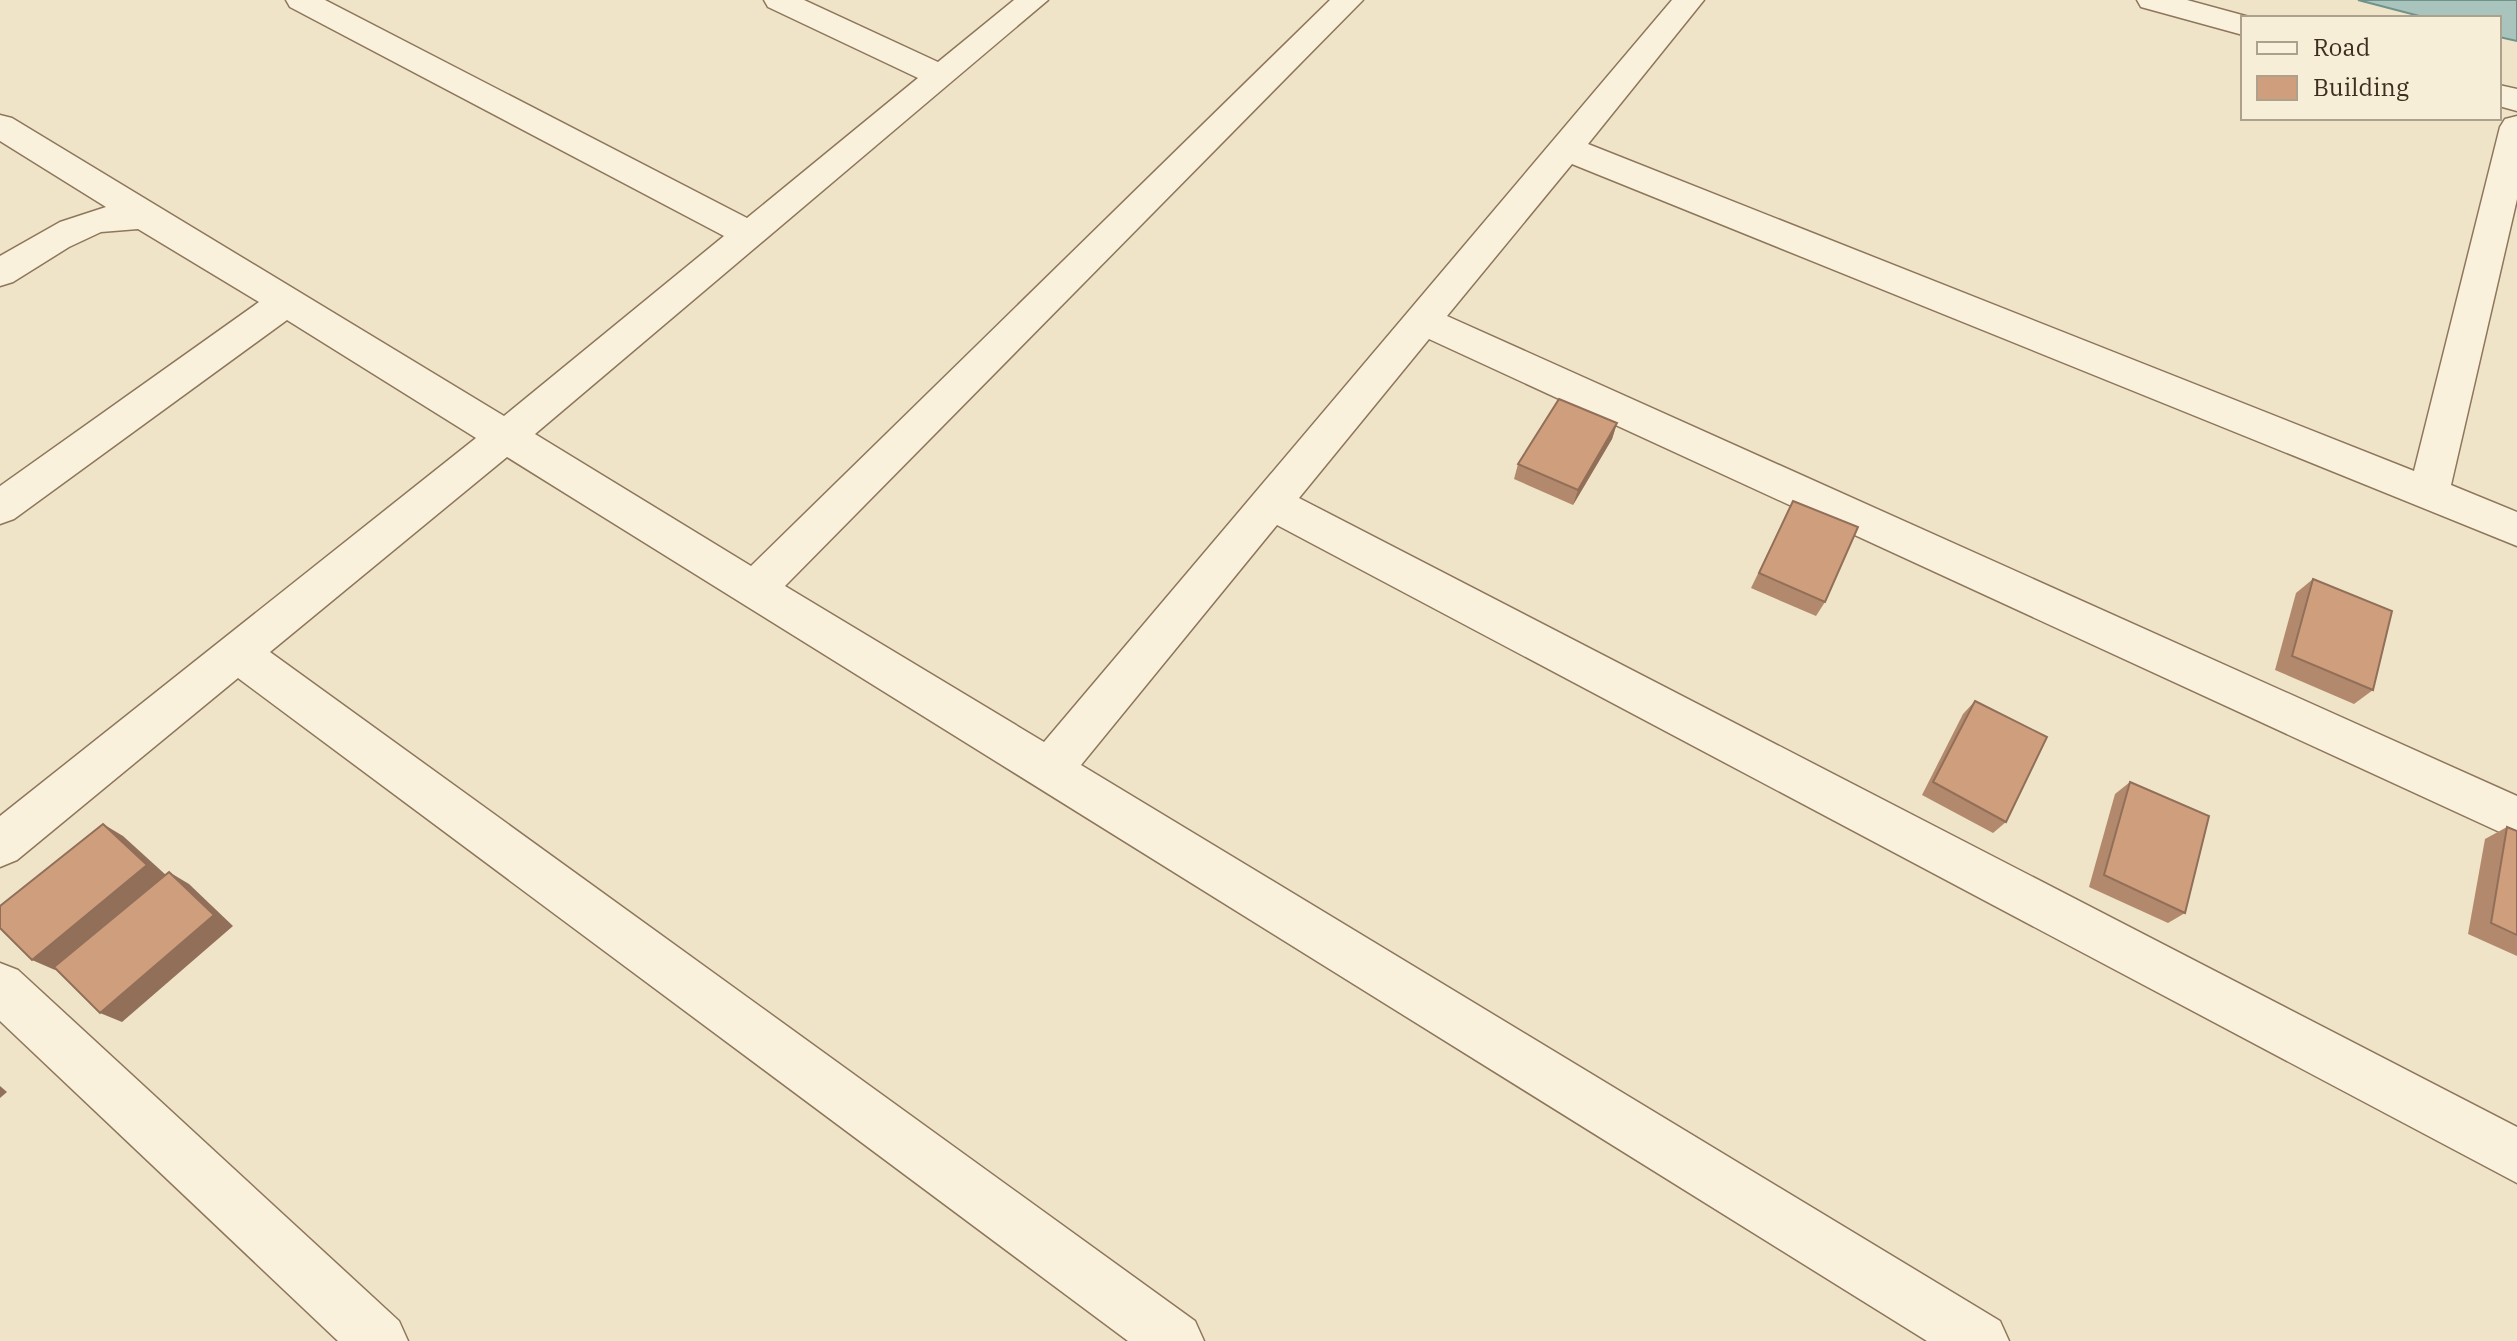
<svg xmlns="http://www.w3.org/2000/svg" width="2517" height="1341" font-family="'IBM Plex Serif',serif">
  <rect width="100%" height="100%" fill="#f0e4c8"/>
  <path fill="#a9c4bc" stroke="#6f938a" stroke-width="2" d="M2358,0H2517V41L2499,37V18H2427Z"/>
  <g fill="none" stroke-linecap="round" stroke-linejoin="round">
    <g stroke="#8d765c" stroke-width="3">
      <g id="minor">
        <path d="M286,0H325L747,218L918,78L768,7L764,0H804L938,62L1014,0H1048L535,434L751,566L1330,0H1363L785,586L1044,742L1672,0H1704L1588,144L2414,471L2500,127L2505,119L2517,116V199L2451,485L2517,512V546L1572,164L1447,316L2517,796V840L1429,339L1299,498L2517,1127V1183L1277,525L1081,765L2000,1321L2009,1341H1927L507,457L270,652L1195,1321L1204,1341H1128L238,678L17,860L0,867V816L476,438L287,320L14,519L0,524V486L259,302L138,229L101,232L69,247L13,282L0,286V256L60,222L106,207L0,141V115L12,118L504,416L724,236L290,7Z"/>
        <path d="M2137,0H2187L2253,18H2243V35L2141,7Z"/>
        <path d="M2499,85L2517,89V111L2499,106Z"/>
        <path d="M0,963L18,970L399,1321L408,1341H338L0,1021Z"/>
      </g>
    </g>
    <use href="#minor" fill="#faf1dc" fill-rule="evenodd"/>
  </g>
  <g fill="#b2896c">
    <path d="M1617,423L1612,439L1573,505L1514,479L1518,464Z"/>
    <path d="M1793,501L1825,602L1816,616L1751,588Z"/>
    <path d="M2313,579L2373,690L2354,704L2275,670L2296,593Z"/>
    <path d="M1975,701L2006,822L1993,833L1922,795L1963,714Z"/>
    <path d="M2130,782L2185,913L2168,923L2089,887L2115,794Z"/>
    <path d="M2507,827L2517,831V956L2468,934L2485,839Z"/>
  </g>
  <g fill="#916f58">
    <path d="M1617,423L1612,439L1573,505L1578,490Z"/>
    <path d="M103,824L123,836L167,876L55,970L32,960Z"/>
    <path d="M169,872L189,884L233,926L122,1022L100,1013Z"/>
    <path d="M0,1086L7,1092L0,1098Z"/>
  </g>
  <g fill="#cf9f7d" stroke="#916f58" stroke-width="2">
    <path d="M1559,399L1617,423L1578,490L1518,464Z"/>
    <path d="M1793,501L1858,527L1825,602L1759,573Z"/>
    <path d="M2313,579L2392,611L2373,690L2292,656Z"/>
    <path d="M1975,701L2047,737L2006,822L1933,782Z"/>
    <path d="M2130,782L2209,816L2185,913L2104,875Z"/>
    <path d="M103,824L147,865L32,960L0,928V906Z"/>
    <path d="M2507,827L2517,831V935L2491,923Z"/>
    <path d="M169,872L214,915L100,1013L54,967Z"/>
  </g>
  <rect x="2241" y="16" width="260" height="104" fill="#f7eed8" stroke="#ada18e" stroke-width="2"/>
  <rect x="2257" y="42" width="40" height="12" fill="#faf1dc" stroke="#ada18e" stroke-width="2"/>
  <text x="2313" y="56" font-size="24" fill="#3d2e20">Road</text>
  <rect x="2257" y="76" width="40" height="24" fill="#cf9f7d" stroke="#ada18e" stroke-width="2"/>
  <text x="2313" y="96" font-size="24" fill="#3d2e20">Building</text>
</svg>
